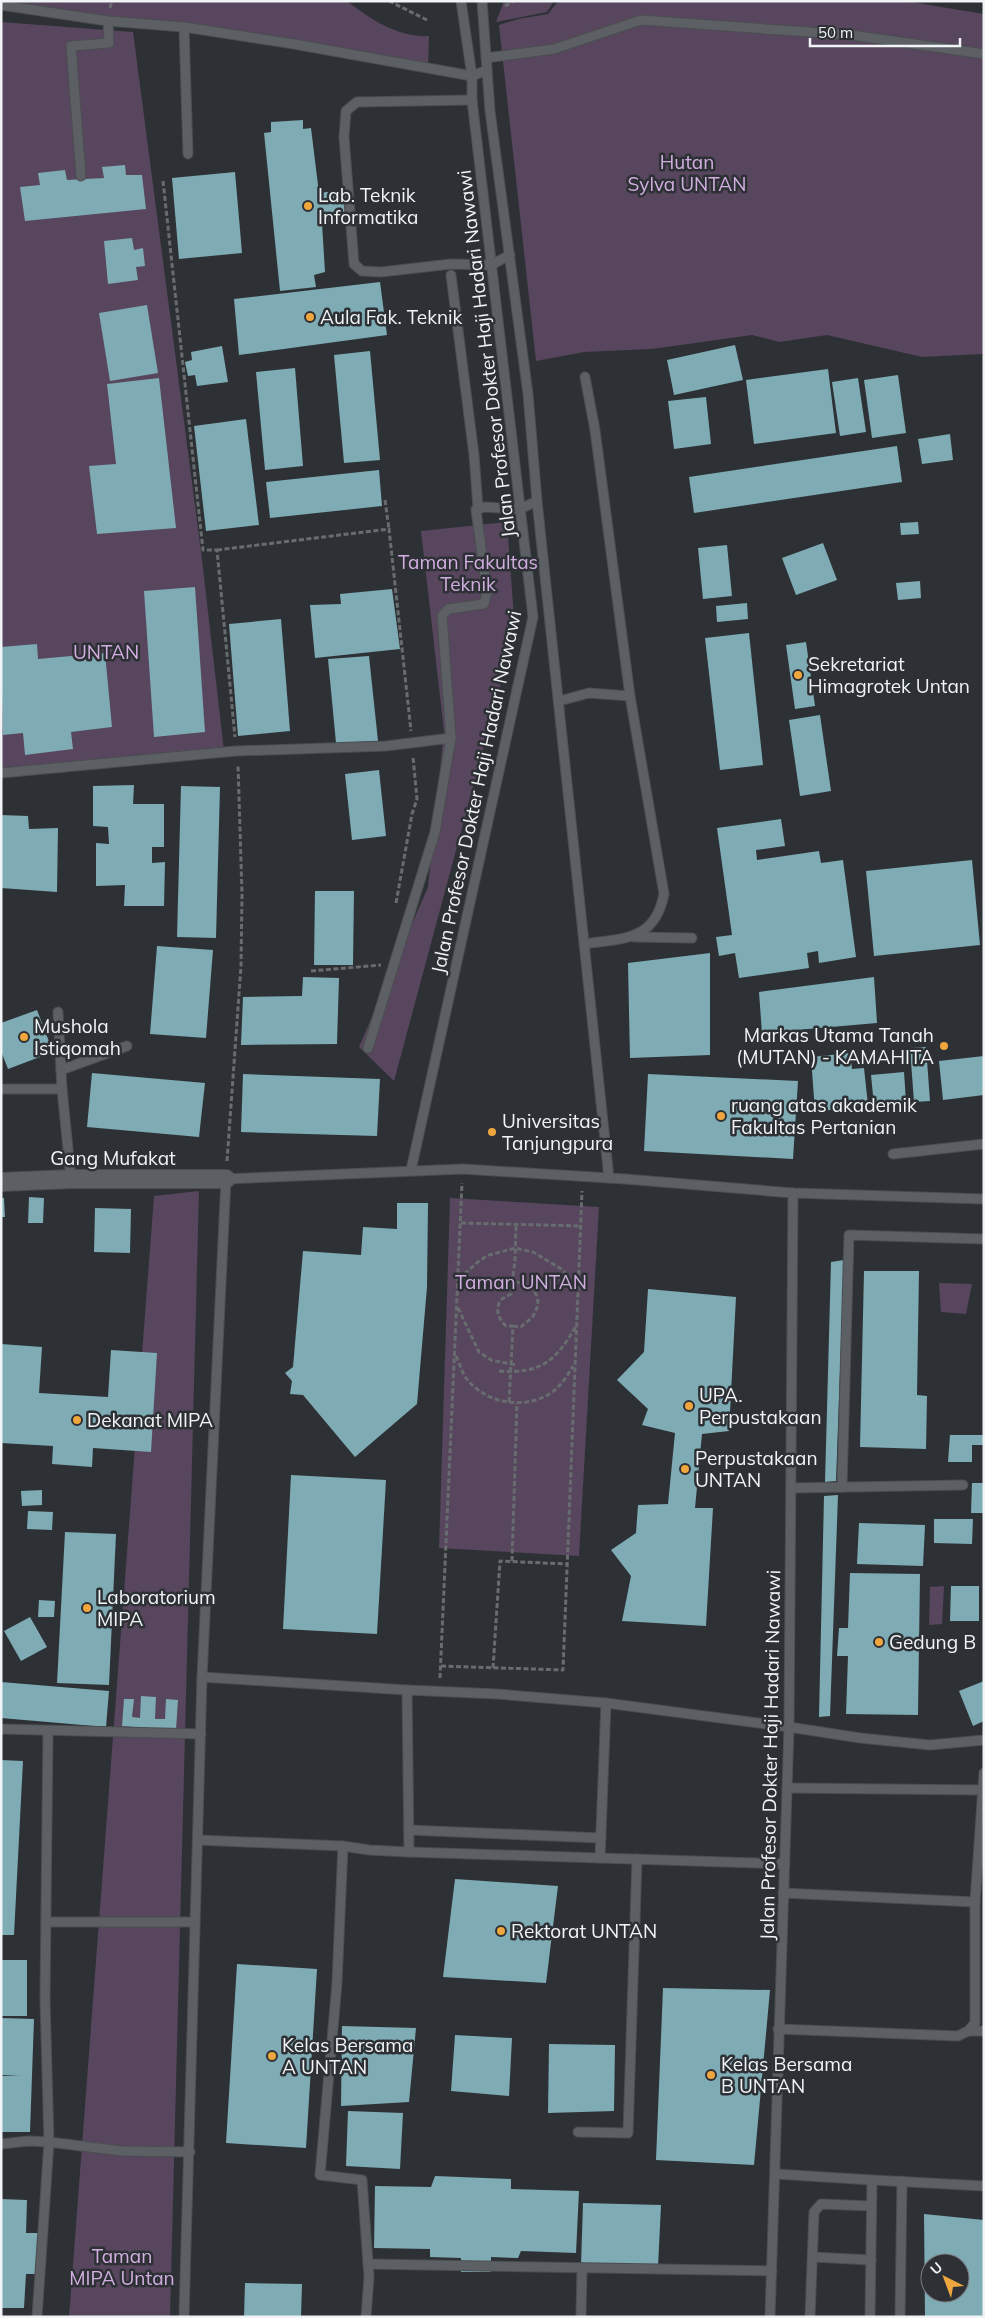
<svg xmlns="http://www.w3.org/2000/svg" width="985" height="2318" font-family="Mulish,sans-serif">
  <rect width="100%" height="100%" fill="#2d3135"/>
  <g fill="#57465d">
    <path d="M6,1H347C370,19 399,38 429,36L428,68Z"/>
    <path d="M504,1H554L547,12L496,22Z"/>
    <path d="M558,1H905L984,14V354L922,357L827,335L779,342L752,335L652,349L584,352L536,361L499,25L518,19L548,14Z"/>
    <path d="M1,22L133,32L201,551L224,751L1,768Z"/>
    <path d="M507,522L515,631L394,1081L359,1047L428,887L444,731L421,531Z"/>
    <path d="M199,1191L170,2317H69L154,1196Z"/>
    <path d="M450,1198L599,1207L579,1556L439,1548Z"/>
    <path d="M939,1283L972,1284L966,1314L941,1312Z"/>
    <path d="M944,1586L942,1624L929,1625L930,1587Z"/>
  </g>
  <g fill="#7eabb4" fill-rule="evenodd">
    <path d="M303,120V129L311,128L319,193L343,190L347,219L322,223L325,272L314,275L316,287L280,291L264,133L271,132V122Z"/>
    <path d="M125,165L126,175H142L146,209L25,221L20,187L40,185L38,173L65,170L67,180L104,178L102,167Z"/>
    <path d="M235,172L242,253L179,259L172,178Z"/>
    <path d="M132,238L134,250L143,248L145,266L136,267L138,280L108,284L104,241Z"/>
    <path d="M380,282L387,335L239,355L234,299Z"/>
    <path d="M147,305L158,373L110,381L99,313Z"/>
    <path d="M735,345L743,380L674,395L667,360Z"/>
    <path d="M222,346L228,382L197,386L195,375L188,376L185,362L192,360L191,352Z"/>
    <path d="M370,351L380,460L344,463L334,355Z"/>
    <path d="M295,368L303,466L265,470L256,372Z"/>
    <path d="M828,369L836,433L754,444L746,380Z"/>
    <path d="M898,375L906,433L872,438L864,380Z"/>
    <path d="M159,378L176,528L97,534L89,466L116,464L107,384Z"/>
    <path d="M858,378L866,432L840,436L832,382Z"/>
    <path d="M706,397L711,444L674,449L668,401Z"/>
    <path d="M246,419L259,525L206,531L194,426Z"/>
    <path d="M950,434L953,460L922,464L918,439Z"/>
    <path d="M897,446L902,482L694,513L689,477Z"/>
    <path d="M379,470L382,506L270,518L266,482Z"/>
    <path d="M918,522L919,534L901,535L900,523Z"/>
    <path d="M823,543L837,580L796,595L782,558Z"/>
    <path d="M727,545L732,596L703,599L698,548Z"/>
    <path d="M920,581L921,598L898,600L896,583Z"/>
    <path d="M195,587L205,732L154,737L144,591Z"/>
    <path d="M392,589L400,649L315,658L310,605L341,604L340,594Z"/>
    <path d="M747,603L748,619L717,622L716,606Z"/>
    <path d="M281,619L290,731L238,736L229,624Z"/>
    <path d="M749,633L763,765L720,770L705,638Z"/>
    <path d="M806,642L815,706L795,709L786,645Z"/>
    <path d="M37,644L38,659L105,653L112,727L71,732L73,749L25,755L23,733L3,735L1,647Z"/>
    <path d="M369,656L378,741L336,743L328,659Z"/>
    <path d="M820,715L831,791L800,796L789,720Z"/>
    <path d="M379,770L386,836L352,840L345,774Z"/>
    <path d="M134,785L133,804H164V847H152V863L165,862L164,906H124L125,885L96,886V843L109,844L108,827L93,826V786Z"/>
    <path d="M181,786L220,787L216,938L177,937Z"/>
    <path d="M1,815L28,816L29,829L58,828L57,892L1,888Z"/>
    <path d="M781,819L785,846L756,850L757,860L819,851L821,863L843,860L856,957L819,963L818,951L807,953L809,968L739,978L735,953L719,956L716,937L732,935L717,828Z"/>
    <path d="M972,860L980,945L874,956L866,871Z"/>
    <path d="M315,891H354L353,965H314Z"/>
    <path d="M157,946L213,950L206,1038L150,1034Z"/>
    <path d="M710,953V1055L630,1058L628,963Z"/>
    <path d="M303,977L339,978L337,1044L241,1045L243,997L302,996Z"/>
    <path d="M874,977L877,1023L762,1033L759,992Z"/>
    <path d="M37,1010L53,1052L8,1069L1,1051V1023Z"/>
    <path d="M926,1047L930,1101L914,1102L910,1048Z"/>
    <path d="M850,1053L852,1069L864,1068L868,1105L815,1112L811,1057Z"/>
    <path d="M984,1056V1095L943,1100L939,1061Z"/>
    <path d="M904,1072L906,1102L874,1105L871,1075Z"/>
    <path d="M92,1073L205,1083L199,1137L87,1127Z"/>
    <path d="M243,1074L380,1079L377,1136L241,1132Z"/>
    <path d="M648,1074L798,1081L793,1159L644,1151Z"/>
    <path d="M29,1197L44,1198L43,1223H28Z"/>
    <path d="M1,1198H4L5,1217H1Z"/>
    <path d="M397,1203H428L427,1287L417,1404L355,1457L303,1395L290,1394L292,1381L285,1373L293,1367L303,1251L361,1255L363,1227L397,1229Z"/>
    <path d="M95,1208L131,1209L130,1253L94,1252Z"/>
    <path d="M844,1260L836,1481L825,1482L831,1262Z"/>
    <path d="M864,1271H919L917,1395L927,1396L926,1449L860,1447Z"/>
    <path d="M648,1289L736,1297L729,1431L702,1434L695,1508H713L706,1626L622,1621L631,1576L611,1550L636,1533L638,1505L668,1504L675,1433L642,1425L648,1409L617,1380L644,1352Z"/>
    <path d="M1,1344L42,1347L39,1393L108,1397L111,1350L157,1353L151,1452L93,1448L92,1467L52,1464L53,1446L1,1443Z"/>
    <path d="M950,1435H984V1445H972V1462H948Z"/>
    <path d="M291,1475L386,1480L377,1634L283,1629Z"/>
    <path d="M972,1483H984V1513H971Z"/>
    <path d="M42,1490V1505L22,1506L21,1491Z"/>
    <path d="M838,1495L830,1716L819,1717L824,1496Z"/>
    <path d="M28,1511L53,1512L52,1530L27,1529Z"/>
    <path d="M934,1519H973L972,1544L934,1543Z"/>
    <path d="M859,1523L925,1525L923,1566L857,1564Z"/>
    <path d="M65,1532L116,1534L109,1685L57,1683Z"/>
    <path d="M850,1573L920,1574L918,1715L846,1714L848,1656H837L839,1628H848Z"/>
    <path d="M951,1586H979V1621H950Z"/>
    <path d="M39,1600L55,1601L54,1617H38Z"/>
    <path d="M30,1617L47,1647L21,1661L4,1631Z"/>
    <path d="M984,1681V1721L973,1726L959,1691Z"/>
    <path d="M1,1682L109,1691L106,1727L1,1718Z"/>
    <path d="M141,1696L156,1697L155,1719H165L166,1699L178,1700L176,1730L122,1726L124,1699H134L132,1717L140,1718Z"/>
    <path d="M1,1760L23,1761L14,1935H1Z"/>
    <path d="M455,1879L558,1886L546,1983L443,1977Z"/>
    <rect x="1" y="1960" width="26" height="56"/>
    <path d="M237,1964L317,1969L306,2148L226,2143Z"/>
    <path d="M663,1988L770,1990L754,2165L656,2160Z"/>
    <path d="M1,2018L34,2019L30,2132H1V2076H20L1,2075Z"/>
    <path d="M342,2026L416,2028L409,2102L341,2106Z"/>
    <path d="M455,2035L512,2038L509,2096L451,2091Z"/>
    <path d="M549,2044L615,2045L614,2111L548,2113Z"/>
    <path d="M348,2111L403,2113L400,2169L346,2166Z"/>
    <path d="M435,2176L511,2179V2189L579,2191L576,2253L521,2251L518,2258L491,2257V2272H461V2258L430,2257V2249L374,2248L375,2186L431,2187Z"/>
    <path d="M1,2199L27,2200L26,2233H38L37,2274H26L24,2308H1Z"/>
    <path d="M583,2203L661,2205L658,2267L581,2265Z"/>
    <path d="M924,2214L984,2220V2317H925ZM930,2263H960V2293H930Z"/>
    <path d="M245,2283L302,2284L301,2317H244Z"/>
  </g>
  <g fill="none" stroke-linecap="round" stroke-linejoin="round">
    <g stroke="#4b4e51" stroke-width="11">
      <g id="service">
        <path d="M482,1L490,111L528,394L537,501L609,1178"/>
        <path d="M1,5L108,21L184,27L294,44L472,76L487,70"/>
        <path d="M184,27L188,154"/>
        <path d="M486,58L554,49L641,20L851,35L984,54"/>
        <path d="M472,100L357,102L346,111L344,137L354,264L362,271L381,272L451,264L491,265L510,255"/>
        <path d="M81,176L71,46L109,43L108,21"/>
        <path d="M451,275L474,455L478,508"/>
        <path d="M585,377L595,430L630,696"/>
        <path d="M559,701L589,693L630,696L664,894C655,941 624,938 584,944"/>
        <path d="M1,773L236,751L386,746L451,738L442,616L448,609L484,604L487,592L476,510L484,507L520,509L537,501"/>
        <path d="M634,937L692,938"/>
        <path d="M58,1012L62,1089L71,1179"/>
        <path d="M368,1048L435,832L451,738"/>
        <path d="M61,1070L127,1046"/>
        <path d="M1,1089H62"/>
        <path d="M893,1154L984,1144"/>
        <path d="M411,1170L533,617L472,100V76L461,1"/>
        <path d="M842,1487L849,1235L984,1239"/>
        <path d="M792,1488L963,1485"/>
        <path d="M202,1677L407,1690L497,1694L606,1703L789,1727L860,1738L930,1745L984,1740"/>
        <path d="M606,1703L600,1858L785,1864"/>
        <path d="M1,1729L201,1734"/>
        <path d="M48,1731L45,1999L49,2142L122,2151L190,2152"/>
        <path d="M787,1788L983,1790"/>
        <path d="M409,1830L601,1838"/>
        <path d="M198,1840L343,1846L369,1850L409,1852L407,1690"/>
        <path d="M343,1846L337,1983L320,2175L362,2180L369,2277L366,2317"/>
        <path d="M409,1852L600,1858"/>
        <path d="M783,1893L975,1902"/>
        <path d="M46,1922H195"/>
        <path d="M778,2029L958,2036L968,2031L975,2023V1902L984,1773"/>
        <path d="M968,2031H984"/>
        <path d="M578,2132L628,2133L637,1859"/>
        <path d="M1,2144L29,2141L49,2142L37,2317"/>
        <path d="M776,2174L872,2180L870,2317"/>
        <path d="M872,2180L984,2186"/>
        <path d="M813,2257L871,2260"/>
        <path d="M368,2264L772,2271"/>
        <path d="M184,2317L202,1677L226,1179L463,1169L625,1179L793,1193L984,1199"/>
        <path d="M581,2317L582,2268"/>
        <path d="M770,2317L789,1727L793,1193"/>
        <path d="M810,2317L814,2212L821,2204L871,2206"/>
        <path d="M900,2317L902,2181"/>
      </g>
    </g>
    <g stroke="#4b4e51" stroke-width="20">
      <path id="minor" d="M1,1182L71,1179H226"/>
    </g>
    <g stroke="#686c6f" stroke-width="3" stroke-dasharray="5 2.5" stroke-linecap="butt">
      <path d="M389,1L427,20"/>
      <path d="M505,6L514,1"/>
      <path d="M110,8L112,1"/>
      <path d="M163,181L203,550H217L235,737"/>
      <path d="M385,500L389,529"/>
      <path d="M217,550L389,529L411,731"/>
      <path d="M396,903L412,814L417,799L413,757"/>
      <path d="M311,971L381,965"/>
      <path d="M227,1161L241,966L242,894L238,765"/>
      <path d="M461,1223L581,1226"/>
      <path d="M459,1279L479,1261L489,1255L515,1248L533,1252L563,1270L576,1290"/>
      <path d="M500,1282C522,1278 549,1291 533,1316C530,1320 525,1323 521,1327L512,1326"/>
      <path d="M458,1308L479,1352L491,1360L516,1365"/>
      <path d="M456,1356C459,1362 461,1369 464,1375C482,1403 523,1411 551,1393C561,1386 567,1376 573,1366"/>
      <path d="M499,1371C541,1374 556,1361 576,1326"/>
      <path d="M509,1402L513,1326H506C497,1317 496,1311 500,1300L511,1294L515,1260L516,1225"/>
      <path d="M512,1561L517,1403"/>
      <path d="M441,1666L563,1670L582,1191"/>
      <path d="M493,1668L500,1561L567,1564"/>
      <path d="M440,1678L462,1183"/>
    </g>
    <use href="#service" stroke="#5c6065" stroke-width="9"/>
    <use href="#minor" stroke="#5c6065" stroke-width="18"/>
  </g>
  <g fill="#f0a63e" stroke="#2d3135" stroke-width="2">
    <circle cx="308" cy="206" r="5"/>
    <circle cx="310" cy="317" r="5"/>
    <circle cx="798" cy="675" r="5"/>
    <circle cx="24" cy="1037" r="5"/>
    <circle cx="944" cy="1046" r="5"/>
    <circle cx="721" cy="1116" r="5"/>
    <circle cx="492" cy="1132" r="5"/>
    <circle cx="689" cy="1406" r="5"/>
    <circle cx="77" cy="1420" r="5"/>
    <circle cx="685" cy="1469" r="5"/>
    <circle cx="87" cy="1608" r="5"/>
    <circle cx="879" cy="1642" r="5"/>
    <circle cx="501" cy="1931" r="5"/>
    <circle cx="272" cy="2056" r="5"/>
    <circle cx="711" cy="2075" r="5"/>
  </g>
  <g text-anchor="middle" stroke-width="5" stroke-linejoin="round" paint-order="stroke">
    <g font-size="19" fill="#d3afe1" stroke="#2d3135">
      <text x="687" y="169">Hutan<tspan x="687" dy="22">Sylva UNTAN</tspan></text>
      <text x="468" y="569">Taman Fakultas<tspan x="468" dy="22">Teknik</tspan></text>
      <text x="106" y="659">UNTAN</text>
      <text x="521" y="1289">Taman UNTAN</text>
      <text x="122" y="2263">Taman<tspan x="122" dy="22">MIPA Untan</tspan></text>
    </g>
    <g font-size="19" fill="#f1f4f6" stroke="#2d3135" text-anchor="start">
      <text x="318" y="202">Lab. Teknik<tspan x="318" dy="22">Informatika</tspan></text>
      <text x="320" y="324">Aula Fak. Teknik</text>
      <text x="808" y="671">Sekretariat<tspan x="808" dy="22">Himagrotek Untan</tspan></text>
      <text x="34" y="1033">Mushola<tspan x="34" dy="22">Istiqomah</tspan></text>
      <text x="934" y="1042" text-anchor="end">Markas Utama Tanah<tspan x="934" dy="22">(MUTAN) - KAMAHITA</tspan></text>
      <text x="731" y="1112">ruang atas akademik<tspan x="731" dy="22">Fakultas Pertanian</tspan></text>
      <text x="502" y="1128">Universitas<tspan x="502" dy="22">Tanjungpura</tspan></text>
      <text x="699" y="1402">UPA.<tspan x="699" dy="22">Perpustakaan</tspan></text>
      <text x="87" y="1427">Dekanat MIPA</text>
      <text x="695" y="1465">Perpustakaan<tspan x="695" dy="22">UNTAN</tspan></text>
      <text x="97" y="1604">Laboratorium<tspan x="97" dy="22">MIPA</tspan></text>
      <text x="889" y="1649">Gedung B</text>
      <text x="511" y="1938">Rektorat UNTAN</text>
      <text x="282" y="2052">Kelas Bersama<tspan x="282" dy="22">A UNTAN</tspan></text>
      <text x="721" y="2071">Kelas Bersama<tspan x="721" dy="22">B UNTAN</tspan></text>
    </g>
    <g font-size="19" fill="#f1f4f6" stroke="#2d3135">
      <text transform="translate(486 354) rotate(-97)" y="7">Jalan Profesor Dokter Haji Hadari Nawawi</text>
      <text transform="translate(476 792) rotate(-78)" y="7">Jalan Profesor Dokter Haji Hadari Nawawi</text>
      <text x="113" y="1165">Gang Mufakat</text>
      <text transform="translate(770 1755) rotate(-89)" y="7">Jalan Profesor Dokter Haji Hadari Nawawi</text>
    </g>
  </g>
  <rect width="985" height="2318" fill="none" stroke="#f1f4f6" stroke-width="5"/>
  <g transform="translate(945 2278) rotate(318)"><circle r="24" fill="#2d3135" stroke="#7b7f82"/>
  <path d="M0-4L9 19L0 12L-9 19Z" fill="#f0a63e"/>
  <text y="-8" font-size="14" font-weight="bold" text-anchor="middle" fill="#f1f4f6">U</text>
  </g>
  <path d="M810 38v8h150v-8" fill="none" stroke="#f1f4f6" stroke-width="2.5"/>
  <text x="818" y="38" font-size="15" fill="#f1f4f6" stroke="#2d3135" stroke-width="4" paint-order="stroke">50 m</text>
</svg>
